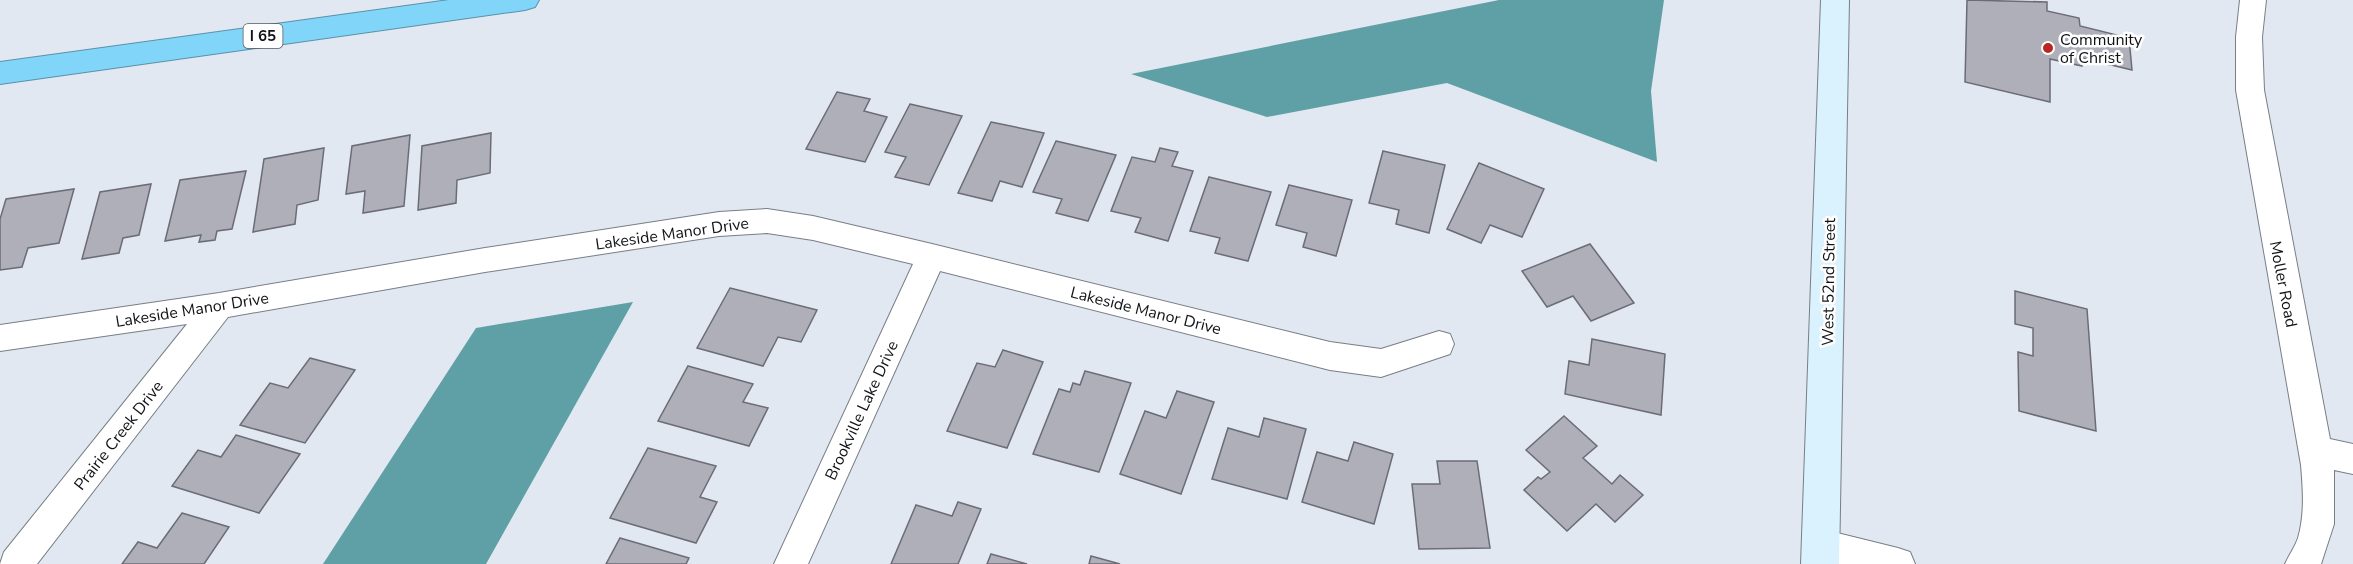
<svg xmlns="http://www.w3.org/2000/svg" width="2353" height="564" font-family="'Nunito Sans',sans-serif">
  <rect width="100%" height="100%" fill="#e1e8f1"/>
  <g fill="#5ea0a5">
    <path d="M1499,0H1664L1651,91L1657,162L1447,83L1267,117L1131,74Z"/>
    <path d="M633,302L486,564H323L476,328Z"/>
  </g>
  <g fill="#aeafb9" stroke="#6b6c76" stroke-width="1.5">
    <path d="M1967,0L2047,2V11L2079,18L2080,26L2129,38L2132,70L2082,58V66L2050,59V102L1965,82Z"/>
    <path d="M837,92L870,99L864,111L887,117L865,162L806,149Z"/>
    <path d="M910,104L962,116L929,185L895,177L906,157L885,152Z"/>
    <path d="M991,122L1044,133L1022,187L1000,181L992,201L958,193Z"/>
    <path d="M491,133L490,173L457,180L456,203L418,210L422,146Z"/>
    <path d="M410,135L404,206L363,213L365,191L346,194L352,146Z"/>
    <path d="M1056,141L1116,155L1088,221L1056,213L1062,199L1033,192Z"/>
    <path d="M324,148L318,200L297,205L295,224L253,232L264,159Z"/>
    <path d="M1160,148L1178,152L1172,166L1193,171L1168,241L1135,232L1141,218L1111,211L1132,157L1155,162Z"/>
    <path d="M1383,151L1445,165L1429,233L1396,224L1399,210L1369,203Z"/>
    <path d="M1479,163L1544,189L1522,237L1490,225L1481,243L1447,229Z"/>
    <path d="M246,171L232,229L217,231L215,240L199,242L201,235L165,241L180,180Z"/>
    <path d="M1209,177L1271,192L1248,261L1215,253L1220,238L1190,231Z"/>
    <path d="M151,184L139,235L123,238L119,253L82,259L100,192Z"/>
    <path d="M1289,185L1352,200L1336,256L1303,247L1307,233L1276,225Z"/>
    <path d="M74,189L59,243L28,248L22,267L0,270V219L6,199Z"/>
    <path d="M1590,244L1634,303L1591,321L1573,296L1547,307L1522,271Z"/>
    <path d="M730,288L817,310L801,342L778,337L763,366L697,348Z"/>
    <path d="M2015,291L2087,309L2096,431L2019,411L2018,352L2033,356V328L2015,324Z"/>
    <path d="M1592,339L1665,354L1661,415L1565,394L1569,361L1589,365Z"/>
    <path d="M1003,350L1043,362L1007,448L947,431L977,363L995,367Z"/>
    <path d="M310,358L355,370L305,443L240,425L270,383L288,388Z"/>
    <path d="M688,366L753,384L743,402L768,408L749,446L658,421Z"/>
    <path d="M1085,371L1131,383L1099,472L1033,454L1059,389L1070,392L1073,383L1080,385Z"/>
    <path d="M1177,391L1214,402L1181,494L1120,474L1145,411L1166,418Z"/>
    <path d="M1564,416L1597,446L1583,458L1612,484L1620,475L1643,495L1615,522L1596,504L1567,531L1524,490L1538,477L1541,479L1550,472L1526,450Z"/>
    <path d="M1264,418L1306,429L1287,499L1212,479L1228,428L1259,437Z"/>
    <path d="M236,435L300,454L259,513L172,486L198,450L221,457Z"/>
    <path d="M1354,442L1393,454L1374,524L1302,502L1317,452L1348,461Z"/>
    <path d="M648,448L716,466L700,497L717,502L696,543L610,518Z"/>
    <path d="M1437,461H1477L1490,548L1419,549L1412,484H1440Z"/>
    <path d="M958,502L981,509L958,564H891L916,505L952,516Z"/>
    <path d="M182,513L229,527L204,564H122L138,542L157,548Z"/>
    <path d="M620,538L689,558L686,564H606Z"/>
    <path d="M991,554L1027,564H987Z"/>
    <path d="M1091,556L1120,564H1089Z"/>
  </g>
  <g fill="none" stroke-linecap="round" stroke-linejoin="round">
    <g stroke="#787e86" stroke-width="2">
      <g id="street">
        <path d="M2240,0H2266L2262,37L2264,90L2330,439L2353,444V474L2334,470V524L2321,564H2285C2289,555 2295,547 2298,538C2305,514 2303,489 2301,465L2236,90V37Z"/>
        <path d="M767,209L813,216L932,244L1330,342L1381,349L1439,331L1450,334L1454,344L1450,354L1381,377L1330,370L940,271L808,564H774L913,264L813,240L767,233L719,236L485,272L228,317L37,564H0L4,552L187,324L0,351V325L219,293L485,248L719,212Z"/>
        <path d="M1821,529L1898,548L1910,552L1915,564H1833L1809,556L1804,545L1809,534Z"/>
      </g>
    </g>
    <g stroke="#787e86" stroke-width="2">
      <path id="secondary" d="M1821,0H1849L1839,564H1801Z"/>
    </g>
    <g stroke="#5991a9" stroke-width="2">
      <path id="highway" d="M449,0H539L535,7L525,10L0,84V62Z"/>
    </g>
    <use href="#street" fill="#fff" fill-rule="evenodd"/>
    <use href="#secondary" fill="#d9f2fd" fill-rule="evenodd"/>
    <use href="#highway" fill="#81d5f9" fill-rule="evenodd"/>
  </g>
  <circle fill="#b72822" stroke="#fff" stroke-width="2" cx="2048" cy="48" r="6"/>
  <g text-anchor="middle" stroke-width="5" stroke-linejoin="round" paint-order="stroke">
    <rect fill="#fff" stroke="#58595b" stroke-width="1.5" x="243.5" y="24" width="39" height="24" rx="4.5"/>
    <g font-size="15" font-weight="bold" fill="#101215">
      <text x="263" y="41">I 65</text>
    </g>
    <g font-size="16" fill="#101215" stroke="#fff" text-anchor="start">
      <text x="2060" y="45">Community<tspan x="2060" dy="18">of Christ</tspan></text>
    </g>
    <g font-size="16" fill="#101215" stroke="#fff">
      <text transform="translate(672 233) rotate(-8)" y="6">Lakeside Manor Drive</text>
      <text transform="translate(1828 282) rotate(-89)" y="6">West 52nd Street</text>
      <text transform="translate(2284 284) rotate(79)" y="6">Moller Road</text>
      <text transform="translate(192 309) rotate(-9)" y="6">Lakeside Manor Drive</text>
      <text transform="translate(1146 310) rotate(14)" y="6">Lakeside Manor Drive</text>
      <text transform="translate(861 410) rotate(-65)" y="6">Brookville Lake Drive</text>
      <text transform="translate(118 435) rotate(-52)" y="6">Prairie Creek Drive</text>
    </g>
  </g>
</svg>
